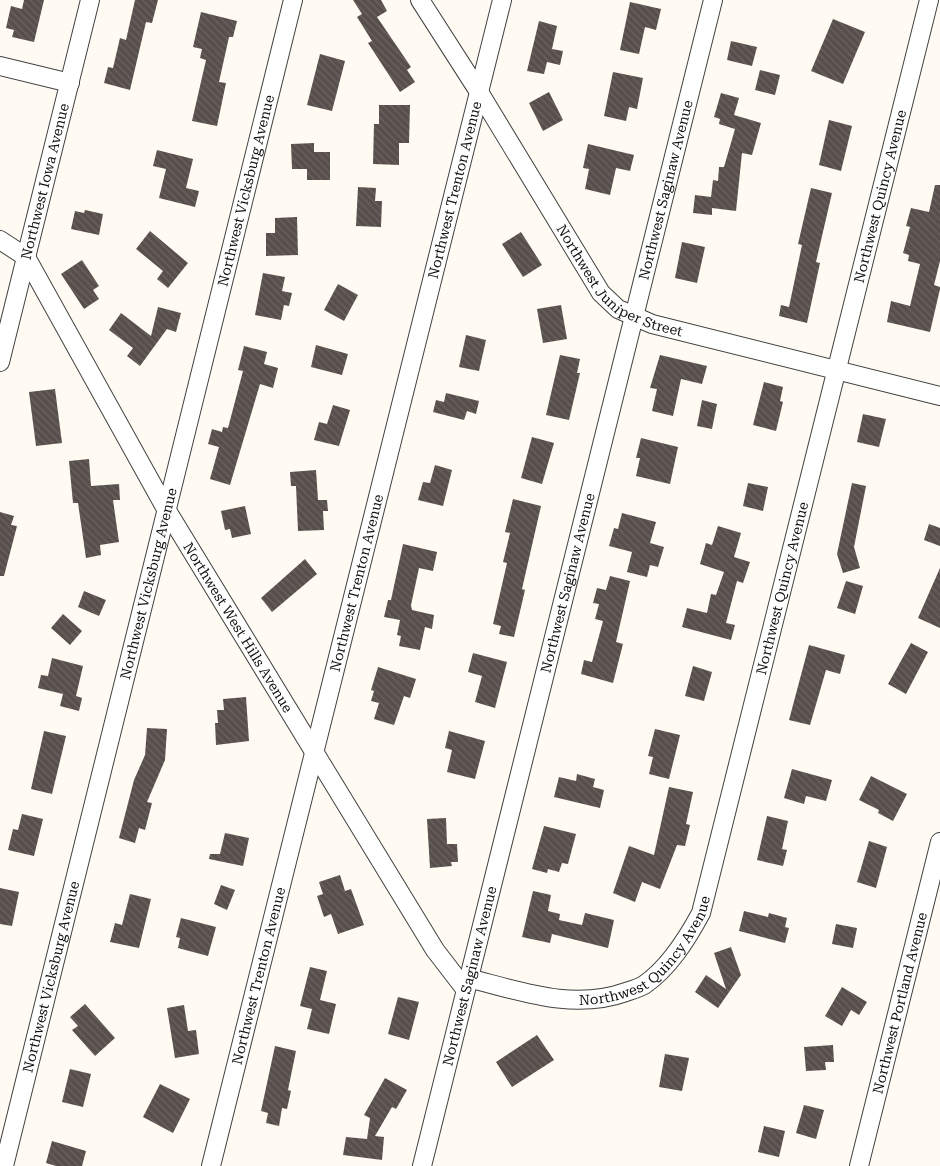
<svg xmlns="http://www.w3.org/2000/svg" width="940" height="1166" font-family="'Roboto Serif',serif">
  <defs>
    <pattern id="building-back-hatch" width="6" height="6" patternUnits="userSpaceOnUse" patternTransform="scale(1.25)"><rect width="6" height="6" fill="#584f4c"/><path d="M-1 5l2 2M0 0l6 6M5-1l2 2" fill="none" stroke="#6b6461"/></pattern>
  </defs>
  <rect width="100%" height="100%" fill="#fffbf2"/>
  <g fill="url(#building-back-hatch)">
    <path d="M24,0H44L34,42L12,37L14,30L6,28L11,6L22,9Z"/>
    <path d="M135,0H158L152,23L146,22L130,90L104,83L108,67L113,68L120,38L126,40Z"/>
    <path d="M353,0H381L387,11L377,17L411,67L407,70L415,82L400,92L368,43L372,41L357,17L362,14Z"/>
    <path d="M630,2L661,9L656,30L645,27L639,54L620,50Z"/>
    <path d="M201,12L237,21L233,37H229L219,82L226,83L217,126L192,121L206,60L200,58L202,49L193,47Z"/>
    <path d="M833,19L865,32L843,84L811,71Z"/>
    <path d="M539,21L557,26L552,49L563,51L560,65L547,62L544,74L527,71Z"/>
    <path d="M731,41L757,47L752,66L727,60Z"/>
    <path d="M320,54L345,61L332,111L307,105Z"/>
    <path d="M760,70L780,75L775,95L755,90Z"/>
    <path d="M613,72L643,78L637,109L629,107L626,121L604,116Z"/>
    <path d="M549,92L563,120L543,131L529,103Z"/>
    <path d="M721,93L739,98L734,115L761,123L752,155L742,153L736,211L712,208V215L693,213L695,195L711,197L713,180L718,181L719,167H724L735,129L719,124L720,119L714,117Z"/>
    <path d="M379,105H410L409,143H399V165L373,164L374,124H379Z"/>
    <path d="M829,120L852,126L841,171L819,165Z"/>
    <path d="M314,143V152H330V180H307V169H292L291,144Z"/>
    <path d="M588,144L634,155L630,171L616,168L610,195L585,189L589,169L583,168Z"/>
    <path d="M157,150L193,159L186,188L199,191L195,207L159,198L166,169L153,166Z"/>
    <path d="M935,185H940V261L934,285L940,287V289L930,332L887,322L891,301L910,306L920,264L908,261L909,255L903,253L910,227L906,226L911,208L929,212Z"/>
    <path d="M358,187L376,188L375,201H382L381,227L356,226Z"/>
    <path d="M811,188L832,193L816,262L820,263L807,323L779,316L781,305L789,307L802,245L798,244Z"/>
    <path d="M85,210L103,214L99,235L71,229L75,211L84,213Z"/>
    <path d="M297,217L298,255L266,256V233H275V218Z"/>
    <path d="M150,231L188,263L168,288L157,279L163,271L136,249Z"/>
    <path d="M521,232L542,265L523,277L502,244Z"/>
    <path d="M682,242L705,247L697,283L675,278Z"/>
    <path d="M82,260L99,286L93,290L99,299L84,309L61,274Z"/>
    <path d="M263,273L285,277L282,291L292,293L289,306L284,305L281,320L255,315Z"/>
    <path d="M338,284L358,295L344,321L324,310Z"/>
    <path d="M561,305L567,339L543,343L537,309Z"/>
    <path d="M158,307L181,313L176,332L167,329L140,366L127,356L133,348L109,330L121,313L151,336Z"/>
    <path d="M466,335L486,340L479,371L459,367Z"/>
    <path d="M316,345L348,354L342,375L311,367Z"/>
    <path d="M244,346L267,352L264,364L278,368L273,388L260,384L230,485L210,479L219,447L208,444L212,429L222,432L223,427L228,428L243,371L238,370Z"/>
    <path d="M560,355L580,359L577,373H580L569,420L546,415Z"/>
    <path d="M660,355L707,366L702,384L681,379L673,416L652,411L657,389L650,388Z"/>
    <path d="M764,382L783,387L780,401L783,402L776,431L753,425Z"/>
    <path d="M55,389L62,443L36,446L29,392Z"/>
    <path d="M446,393L479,401L476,414L467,411L464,420L433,412L436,400L444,402Z"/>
    <path d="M702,400L717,404L712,429L697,426Z"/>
    <path d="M333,405L350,410L339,446L314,440L319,422L327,424Z"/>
    <path d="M863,414L886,419L879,447L857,442Z"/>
    <path d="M532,437L554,443L542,484L521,478Z"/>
    <path d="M641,438L678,447L670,484L636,476L640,458H636Z"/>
    <path d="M89,459L91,486L119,484L120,500H113L119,542L100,545L101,555L86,558L78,503H73L69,461Z"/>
    <path d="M435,465L452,470L443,506L418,500L423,482L430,483Z"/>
    <path d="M316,470L318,500H327L328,511H323L324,530L298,531L296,486H291L290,472Z"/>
    <path d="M748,483L768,487L763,511L743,506Z"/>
    <path d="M852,483L866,486L854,547L860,568L843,573L837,554Z"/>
    <path d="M513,499L541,506L522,589L525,590L514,637L499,634L501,626L493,624L507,563L503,562L510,533L505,532Z"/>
    <path d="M245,506L251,534L232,538L230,529L225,530L221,511Z"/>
    <path d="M0,512L14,516L11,525L17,526L4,576H0Z"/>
    <path d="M622,513L656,522L650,543L664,547L658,567L650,565L647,577L627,572L632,552L609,546L614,528L618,529Z"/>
    <path d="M929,524L940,528V546L924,540Z"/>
    <path d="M718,526L741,533L734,557L750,562L743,583L737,581L726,623L735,625L731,640L682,627L687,608L707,613L711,594L716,595L724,572L700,564L706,543L712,545Z"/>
    <path d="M403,544L437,552L433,571L419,568L411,605L412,610L434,615L432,629L425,627L420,650L399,646L401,636L397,635L400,620L384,617L388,600H391Z"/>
    <path d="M305,559L317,574L272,612L261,598Z"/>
    <path d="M940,568V628L918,618Z"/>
    <path d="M610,576L630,581L616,642L623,644L613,683L581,674L584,660L592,662L603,621L595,619L599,604L593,603L597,588L606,590Z"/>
    <path d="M846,581L863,586L855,614L837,608Z"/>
    <path d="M84,591L106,600L99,616L78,607Z"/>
    <path d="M63,614L82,631L70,645L51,628Z"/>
    <path d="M911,643L928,652L906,694L888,684Z"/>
    <path d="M809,645L845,655L840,674L826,670L810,725L789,720Z"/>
    <path d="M473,653L507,662L495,708L475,702L482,676L468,672Z"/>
    <path d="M52,658L83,666L76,696L82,698L79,711L60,706L63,694L38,688L41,675L48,676Z"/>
    <path d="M693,666L712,672L704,701L685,696Z"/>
    <path d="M378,667L416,679L410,698L404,696L394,725L374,719L379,703L371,701L374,691L371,690Z"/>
    <path d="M246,697L249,741L216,745L215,723H218L217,710H224L223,699Z"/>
    <path d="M147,728L167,729L165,760L147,802L152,803L145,830L139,828L135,843L119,838L134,780L145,755Z"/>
    <path d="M655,729L680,735L669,779L649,774L653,757L648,756Z"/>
    <path d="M44,731L66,736L52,794L31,789Z"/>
    <path d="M449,731L485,741L475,779L447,772L452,750L445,748Z"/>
    <path d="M792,769L832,780L826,801L806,796L804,804L784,798Z"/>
    <path d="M577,774L595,779L593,787L604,790L600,808L554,797L559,777L576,781Z"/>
    <path d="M871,776L907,794L893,821L878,813L879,810L859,800Z"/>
    <path d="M669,787L693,792L686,824L690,825L685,846L677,845L660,889L642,882L635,902L613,893L629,846L654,855Z"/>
    <path d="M22,814L43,819L34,856L8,850L13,829L18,830Z"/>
    <path d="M767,816L788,821L782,849L787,850L783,866L757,860Z"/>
    <path d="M446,818L447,844H457L458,862H451L452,866L430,868L427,819Z"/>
    <path d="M544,826L576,834L568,864L562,863L559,872L548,869L547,873L532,869Z"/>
    <path d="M225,833L249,838L243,866L209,859L210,854H220Z"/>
    <path d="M869,841L887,847L876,888L857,882Z"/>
    <path d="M340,875L345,891L351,889L364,925L338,934L331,914L324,917L317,896L323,894L319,882Z"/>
    <path d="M221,885L235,890L227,910L214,904Z"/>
    <path d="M0,888L19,892L12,926L0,924Z"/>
    <path d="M533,891L551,895L548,911L560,914L559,920L582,925L585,913L614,920L608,948L552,934L550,943L522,937Z"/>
    <path d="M130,894L151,899L139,948L110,942L115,923L122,925Z"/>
    <path d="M744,911L768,917L769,913L787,918L785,927L789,928L785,943L739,931Z"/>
    <path d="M181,918L216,927L208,956L178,948L180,938L176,937Z"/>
    <path d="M836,924L857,928L853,948L832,944Z"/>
    <path d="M731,947L741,975L718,1008L695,992L706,975L726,989L714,953Z"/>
    <path d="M310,967L327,971L320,1000L336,1004L329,1034L307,1029L312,1009L300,1006Z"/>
    <path d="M842,987L867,1002L859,1015L851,1010L842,1026L825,1016Z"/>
    <path d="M398,997L419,1002L409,1040L388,1034Z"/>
    <path d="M85,1004L115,1038L95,1056L72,1030L78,1026L70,1017Z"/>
    <path d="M184,1005L188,1031L196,1030L199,1054L175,1058L167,1008Z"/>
    <path d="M537,1035L554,1060L512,1087L496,1062Z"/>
    <path d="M833,1045L834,1062H825L826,1070L806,1071L804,1047Z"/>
    <path d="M275,1046L296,1051L288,1090L291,1091L287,1109L282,1108L279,1126L266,1123L268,1113L261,1111Z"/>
    <path d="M665,1054L689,1058L682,1091L659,1087Z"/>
    <path d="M70,1069L91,1074L83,1107L62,1102Z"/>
    <path d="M385,1078L407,1090L396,1109L392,1107L375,1136L384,1137L382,1160L343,1155L346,1137L367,1139L370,1118L364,1115Z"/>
    <path d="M160,1084L190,1099L173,1133L143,1117Z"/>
    <path d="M804,1105L824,1110L816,1139L796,1133Z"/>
    <path d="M764,1126L785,1131L779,1157L758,1152Z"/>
    <path d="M52,1141L86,1151L82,1166H56L46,1163Z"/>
  </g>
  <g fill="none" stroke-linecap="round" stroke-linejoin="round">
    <g stroke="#424242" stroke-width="20">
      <g id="minor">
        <path id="s1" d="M420,0L479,92L601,293L618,309L652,324L940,396"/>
        <path d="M0,66L70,83"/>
        <path id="s2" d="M0,240L26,257L166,509L435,950L465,989"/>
        <path id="s3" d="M0,362L90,0"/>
        <path id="s4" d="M468,978C520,991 573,1011 626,992C632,990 639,988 644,985C669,968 687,939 701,913L929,0"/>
        <path id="s5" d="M4,1166L293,0"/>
        <path id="s6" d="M211,1166L502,0"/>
        <path id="s7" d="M422,1166L713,0"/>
        <path id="s8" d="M859,1166L940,842"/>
      </g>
    </g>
    <use href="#minor" stroke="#fff" stroke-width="18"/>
  </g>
  <g text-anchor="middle" stroke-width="5" stroke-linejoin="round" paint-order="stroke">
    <g font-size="14" fill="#0f0f0f" stroke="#fff">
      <text dy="5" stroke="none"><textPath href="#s3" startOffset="186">Northwest Iowa Avenue</textPath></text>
      <text dy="5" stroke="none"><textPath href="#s5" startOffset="1005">Northwest Vicksburg Avenue</textPath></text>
      <text dy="5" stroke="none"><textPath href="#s6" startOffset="1006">Northwest Trenton Avenue</textPath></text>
      <text dy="5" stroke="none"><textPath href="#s7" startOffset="1006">Northwest Saginaw Avenue</textPath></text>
      <text dy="5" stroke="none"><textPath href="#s4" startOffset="1012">Northwest Quincy Avenue</textPath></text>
      <text dy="5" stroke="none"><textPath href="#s1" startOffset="351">Northwest Juniper Street</textPath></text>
      <text dy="5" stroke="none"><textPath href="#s5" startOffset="600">Northwest Vicksburg Avenue</textPath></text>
      <text dy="5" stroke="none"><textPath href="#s6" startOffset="601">Northwest Trenton Avenue</textPath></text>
      <text dy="5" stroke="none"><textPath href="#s7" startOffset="601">Northwest Saginaw Avenue</textPath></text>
      <text dy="5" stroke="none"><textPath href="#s4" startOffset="608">Northwest Quincy Avenue</textPath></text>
      <text dy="5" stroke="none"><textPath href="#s2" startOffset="458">Northwest West Hills Avenue</textPath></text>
      <text dy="5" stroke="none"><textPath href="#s4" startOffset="202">Northwest Quincy Avenue</textPath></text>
      <text dy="5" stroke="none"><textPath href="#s5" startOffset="195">Northwest Vicksburg Avenue</textPath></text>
      <text dy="5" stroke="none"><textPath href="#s6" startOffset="196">Northwest Trenton Avenue</textPath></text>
      <text dy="5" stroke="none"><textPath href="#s7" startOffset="196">Northwest Saginaw Avenue</textPath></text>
      <text dy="5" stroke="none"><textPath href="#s8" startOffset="168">Northwest Portland Avenue</textPath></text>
    </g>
  </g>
</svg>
